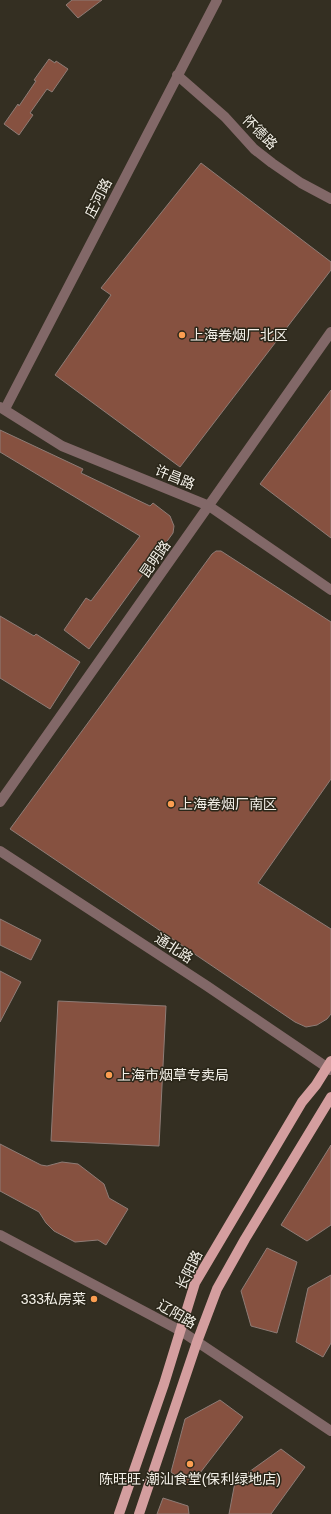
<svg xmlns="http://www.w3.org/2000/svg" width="331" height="1514" font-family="Helvetica,'Noto Sans SC',sans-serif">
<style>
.building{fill:#865140;stroke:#8e7c76}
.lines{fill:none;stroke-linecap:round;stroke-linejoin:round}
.minor{stroke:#826868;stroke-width:10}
.major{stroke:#d49e9f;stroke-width:10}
.poi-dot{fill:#fb9e51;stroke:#2a2619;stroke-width:1.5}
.labels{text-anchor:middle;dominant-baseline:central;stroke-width:3;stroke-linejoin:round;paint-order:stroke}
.street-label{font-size:14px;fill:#f3f0e8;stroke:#2a2619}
.poi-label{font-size:14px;fill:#f3f0e8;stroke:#2a2619;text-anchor:start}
</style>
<rect width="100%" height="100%" fill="#342f22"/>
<path class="building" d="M72 0H102L78 18 66 5Z
M49 59 55 63 56 61 68 69 52 92 47 89 30 113 33 115 19 135 4 124 18 104 19 106 36 81 34 80Z
M201 163 331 262V270L180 467 55 375 111 295 101 288Z
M331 390V538L260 484Z
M0 430 83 469 81 473 150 506 153 503 170 516 174 526 173 533 89 649 64 630 86 598 91 601 140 536 0 452Z
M216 551H221L331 622V779L258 883 331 929V1014L327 1019 317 1025 306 1027 295 1022 10 829 212 554Z
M0 616 34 636 36 634 80 662 50 709 0 678Z
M0 919 41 940 31 960 0 945Z
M0 971 21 982 0 1022Z
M58 1001 166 1006 159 1146 51 1141Z
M0 1144 41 1165 47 1166 62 1162 78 1164 104 1184 109 1198 128 1209 106 1245 98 1240 75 1242 54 1231 46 1223 39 1212 0 1191Z
M331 1145V1225L307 1241 281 1225Z
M267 1248 297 1262 277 1333 251 1326 241 1291Z
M331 1275V1343L323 1357 296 1342 308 1288Z
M220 1400 243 1417 190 1486 171 1472 185 1419Z
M281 1449 305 1467 271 1514H229L235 1482Z
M163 1498 188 1506 189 1514H157Z"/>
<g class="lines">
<path class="minor" d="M177 75 225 117 254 149 272 163 301 183 331 199
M0 407 62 446 209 506 331 590
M5 409 217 0
M0 802 331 332
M0 851 207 986 331 1070
M0 1235 181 1331 331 1431"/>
<path class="major" d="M119 1514 164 1384 195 1283 302 1102 316 1085 331 1061
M139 1514 197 1342 217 1289 245 1239 331 1097"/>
</g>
<g class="poi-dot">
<circle cx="182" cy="335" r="4"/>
<circle cx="171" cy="804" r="4"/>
<circle cx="109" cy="1075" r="4"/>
<circle cx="94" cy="1299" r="4"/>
<circle cx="190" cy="1464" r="4"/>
</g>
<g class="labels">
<g class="street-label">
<text transform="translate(260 132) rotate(45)">怀德路</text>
<text transform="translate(98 198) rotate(-63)">庄河路</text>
<text transform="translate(175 477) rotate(22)">许昌路</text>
<text transform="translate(155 559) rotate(-55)">昆明路</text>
<text transform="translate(174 948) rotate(33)">通北路</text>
<text transform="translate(189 1270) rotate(-64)">长阳路</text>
<text transform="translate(177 1314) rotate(30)">辽阳路</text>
</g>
<g class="poi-label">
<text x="190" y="335">上海卷烟厂北区</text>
<text x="179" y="804">上海卷烟厂南区</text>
<text x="117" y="1075">上海市烟草专卖局</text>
<text x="86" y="1299" text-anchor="end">333私房菜</text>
<text x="190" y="1479" text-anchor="middle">陈旺旺·潮汕食堂(保利绿地店)</text>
</g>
</g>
</svg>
